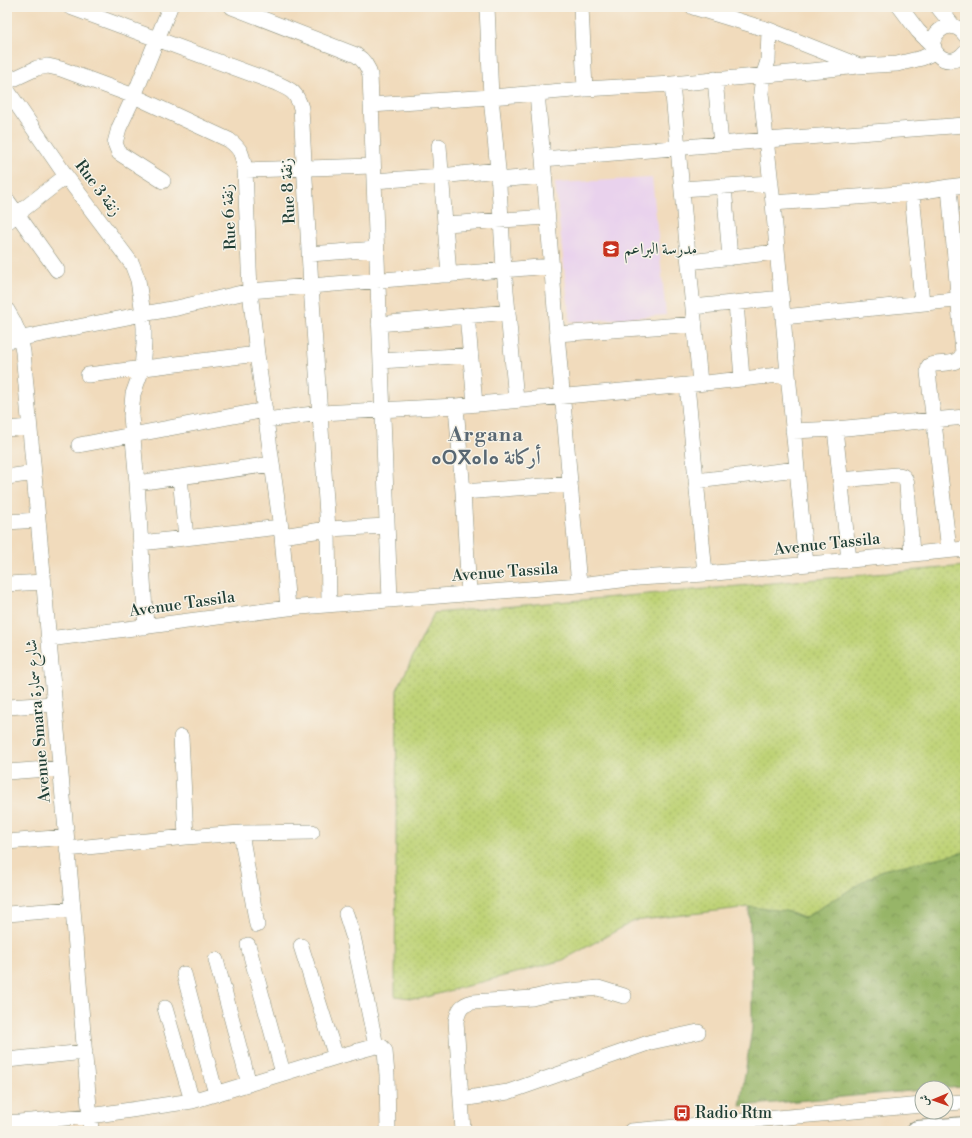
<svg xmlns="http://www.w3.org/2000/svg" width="972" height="1138" font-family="'Libre Bodoni',Amiri,'Noto Sans Tifinagh',serif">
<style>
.built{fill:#e9d2ed}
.grass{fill:url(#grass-dots);stroke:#6f8856}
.forest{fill:url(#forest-crowns);stroke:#5b794e}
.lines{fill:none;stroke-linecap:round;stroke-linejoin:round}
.minor-casing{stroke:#888c78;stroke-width:16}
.major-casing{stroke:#888c78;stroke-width:22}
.minor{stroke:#fff;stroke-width:15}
.major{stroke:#fff;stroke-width:20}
.labels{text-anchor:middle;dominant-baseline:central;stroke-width:3;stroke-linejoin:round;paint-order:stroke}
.street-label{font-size:16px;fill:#1f3d34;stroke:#f7f3e8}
.poi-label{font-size:16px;fill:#1f3d34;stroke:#f7f3e8;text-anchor:start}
.district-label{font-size:20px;font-weight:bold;letter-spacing:1px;fill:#596873;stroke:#f7f3e8}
</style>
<defs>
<pattern id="grass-dots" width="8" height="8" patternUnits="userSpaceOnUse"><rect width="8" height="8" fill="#bfd377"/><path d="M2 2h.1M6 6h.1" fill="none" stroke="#a4b668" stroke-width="1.8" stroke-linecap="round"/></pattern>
<pattern id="forest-crowns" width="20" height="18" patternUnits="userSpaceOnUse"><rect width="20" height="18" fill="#97b568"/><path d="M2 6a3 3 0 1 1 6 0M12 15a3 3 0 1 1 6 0" fill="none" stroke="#7b9456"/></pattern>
</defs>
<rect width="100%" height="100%" fill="#f7f3e8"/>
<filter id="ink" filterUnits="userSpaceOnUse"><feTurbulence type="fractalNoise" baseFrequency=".025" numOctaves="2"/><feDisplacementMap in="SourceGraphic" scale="8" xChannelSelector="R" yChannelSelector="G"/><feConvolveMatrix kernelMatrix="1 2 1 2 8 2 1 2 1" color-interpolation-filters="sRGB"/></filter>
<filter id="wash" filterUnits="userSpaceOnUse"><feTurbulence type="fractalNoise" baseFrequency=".012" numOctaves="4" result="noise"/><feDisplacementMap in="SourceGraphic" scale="16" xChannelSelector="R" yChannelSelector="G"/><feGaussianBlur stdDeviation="0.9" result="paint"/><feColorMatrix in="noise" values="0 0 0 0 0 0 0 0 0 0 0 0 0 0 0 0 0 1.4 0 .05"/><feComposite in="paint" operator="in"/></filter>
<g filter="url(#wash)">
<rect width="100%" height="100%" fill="#f1dbbc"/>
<path class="built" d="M652 178 666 315 570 322 555 183Z"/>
<path class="grass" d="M965 566V582L964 585H965V1056L749 907 634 921 563 960 419 999 395 996 397 690 434 613Z"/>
<path class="forest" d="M965 852V1087L946 1088H922V1090L740 1106 752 1029V980L749 907 786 911 804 918 882 870Z"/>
</g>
<g filter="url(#ink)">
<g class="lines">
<defs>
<path id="minor" d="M70 7 276 83C291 90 296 91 301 108L311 286 328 529 329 605
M232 7 356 55C364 60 368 66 370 75L390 600
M487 7 491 97 498 170 504 269 516 400
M581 7 585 89
M693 7 769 30 857 65
M900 7 918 31 934 47
M938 7 953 26
M769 30 768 61 763 76 761 93 773 203 788 374 806 564
M965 35C951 13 921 38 938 55 941 58 945 60 949 60 956 61 961 57 965 52
M715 79 721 144
M7 82 37 68 48 66 61 69 134 96 229 140C242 150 242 154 245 170L250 291 257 354 282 536 288 608
M672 84 700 383
M7 90 66 176 132 264 138 280 143 314 144 328V344L142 369 133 394 131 416 137 483 146 627
M537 93 543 159 557 334 579 585
M371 105 491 97 585 89 672 84 820 70 858 66 897 64 922 58 935 52
M439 146 449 275
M543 159 767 140 965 125
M245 170 373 166
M498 180 544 176
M163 181 119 153 115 143 119 128 134 96 170 7
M374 181 441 176 498 170
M724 186 730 258
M682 189 771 183
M912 193 922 303
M7 200 57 270
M773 203 912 193 949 187 965 185
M7 222 66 176
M446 224 547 217
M310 254 376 249
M689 262 777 252
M736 303 742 378
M693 307 781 298
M7 310C16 324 21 336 23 352L73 909 91 1131
M467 315 475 404
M783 317 965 299
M379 324 508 312
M557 334 695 324
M7 341 143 314 177 308 250 291 551 266
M381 361 471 355
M88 375 257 354
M687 385 705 574
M456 406 463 492 469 593
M266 420 321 413 456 406 687 385 788 374
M7 429 29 427
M835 429 849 560
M793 431 835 429 965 417
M79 445 265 410
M7 477 34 473
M180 477 186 538
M841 480 897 475C904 475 906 478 907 485L912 554
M696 481 797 469
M137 483 272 464
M463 492 570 484
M7 522 38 520
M282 536 328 529 387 526
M141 543 280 527
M949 550 928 372 929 366 931 365C942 362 959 366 963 353L949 187
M7 584 44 582
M49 639 288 608 579 585 638 578 705 574 965 549
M7 707 54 704
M181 737 186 837
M7 772 60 768
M241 833 257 925
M7 842 66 837
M67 849 186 837 241 833 312 832
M7 914 73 909
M346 914 353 936 376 1046
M248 945 283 1073
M301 946 336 1057
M216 960 249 1084
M184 974 216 1094
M165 1008 192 1101 336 1057 376 1046 382 1047 385 1051 387 1075 388 1131
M7 1060 85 1052
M461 1099 508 1092 651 1042 698 1032
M946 1103 965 1102
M7 1123 90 1116 192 1101
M463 1131 456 1021C459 1009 461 1005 473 1002L532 998 552 993 598 988 624 996
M631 1131 922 1105"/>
<path id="major" d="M917 1131 965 1127"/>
</defs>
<use href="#minor" class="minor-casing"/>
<use href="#major" class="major-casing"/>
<use href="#minor" class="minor"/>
<use href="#major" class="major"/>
</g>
</g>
<defs>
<symbol id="school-square" viewBox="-11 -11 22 22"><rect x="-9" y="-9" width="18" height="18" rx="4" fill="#c8321e" stroke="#f7f3e8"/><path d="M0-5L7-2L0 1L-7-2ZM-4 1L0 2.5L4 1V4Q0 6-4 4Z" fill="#fff"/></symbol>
<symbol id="bus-square" viewBox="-11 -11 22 22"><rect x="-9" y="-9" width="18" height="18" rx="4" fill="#c8321e" stroke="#f7f3e8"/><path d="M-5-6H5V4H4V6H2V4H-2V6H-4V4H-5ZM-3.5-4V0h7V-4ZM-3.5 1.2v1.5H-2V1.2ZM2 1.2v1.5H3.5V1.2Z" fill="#fff"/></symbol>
</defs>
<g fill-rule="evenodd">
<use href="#school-square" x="601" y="239" width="20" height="20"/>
<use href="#bus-square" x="672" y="1103" width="20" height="20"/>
</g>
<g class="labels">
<g class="street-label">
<text transform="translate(98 188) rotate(53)">Rue 3 زنقة</text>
<text transform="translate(288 191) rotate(-93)">Rue 8 زنقة</text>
<text transform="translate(229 217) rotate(-93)">Rue 6 زنقة</text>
<text transform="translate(827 544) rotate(-6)">Avenue Tassila</text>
<text transform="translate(505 572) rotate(-4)">Avenue Tassila</text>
<text transform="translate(182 604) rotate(-8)">Avenue Tassila</text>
<text transform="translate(38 721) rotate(-95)">Avenue Smara شارع سمارة</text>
</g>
<g class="poi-label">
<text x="624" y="249">مدرسة البراعم</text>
<text x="695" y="1113">Radio Rtm</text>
</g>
<g class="district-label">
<text x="486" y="435">Argana<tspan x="486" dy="23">ⴰⵔⴳⴰⵏⴰ أركانة</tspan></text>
</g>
</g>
<rect width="972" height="1138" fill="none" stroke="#f7f3e8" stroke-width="24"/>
<g transform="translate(934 1100) rotate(268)"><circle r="19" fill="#f7f3e8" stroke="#a1aaa0"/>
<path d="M0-3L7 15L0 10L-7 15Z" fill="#c8321e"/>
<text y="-6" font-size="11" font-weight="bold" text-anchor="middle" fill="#1f3d34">ش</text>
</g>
</svg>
